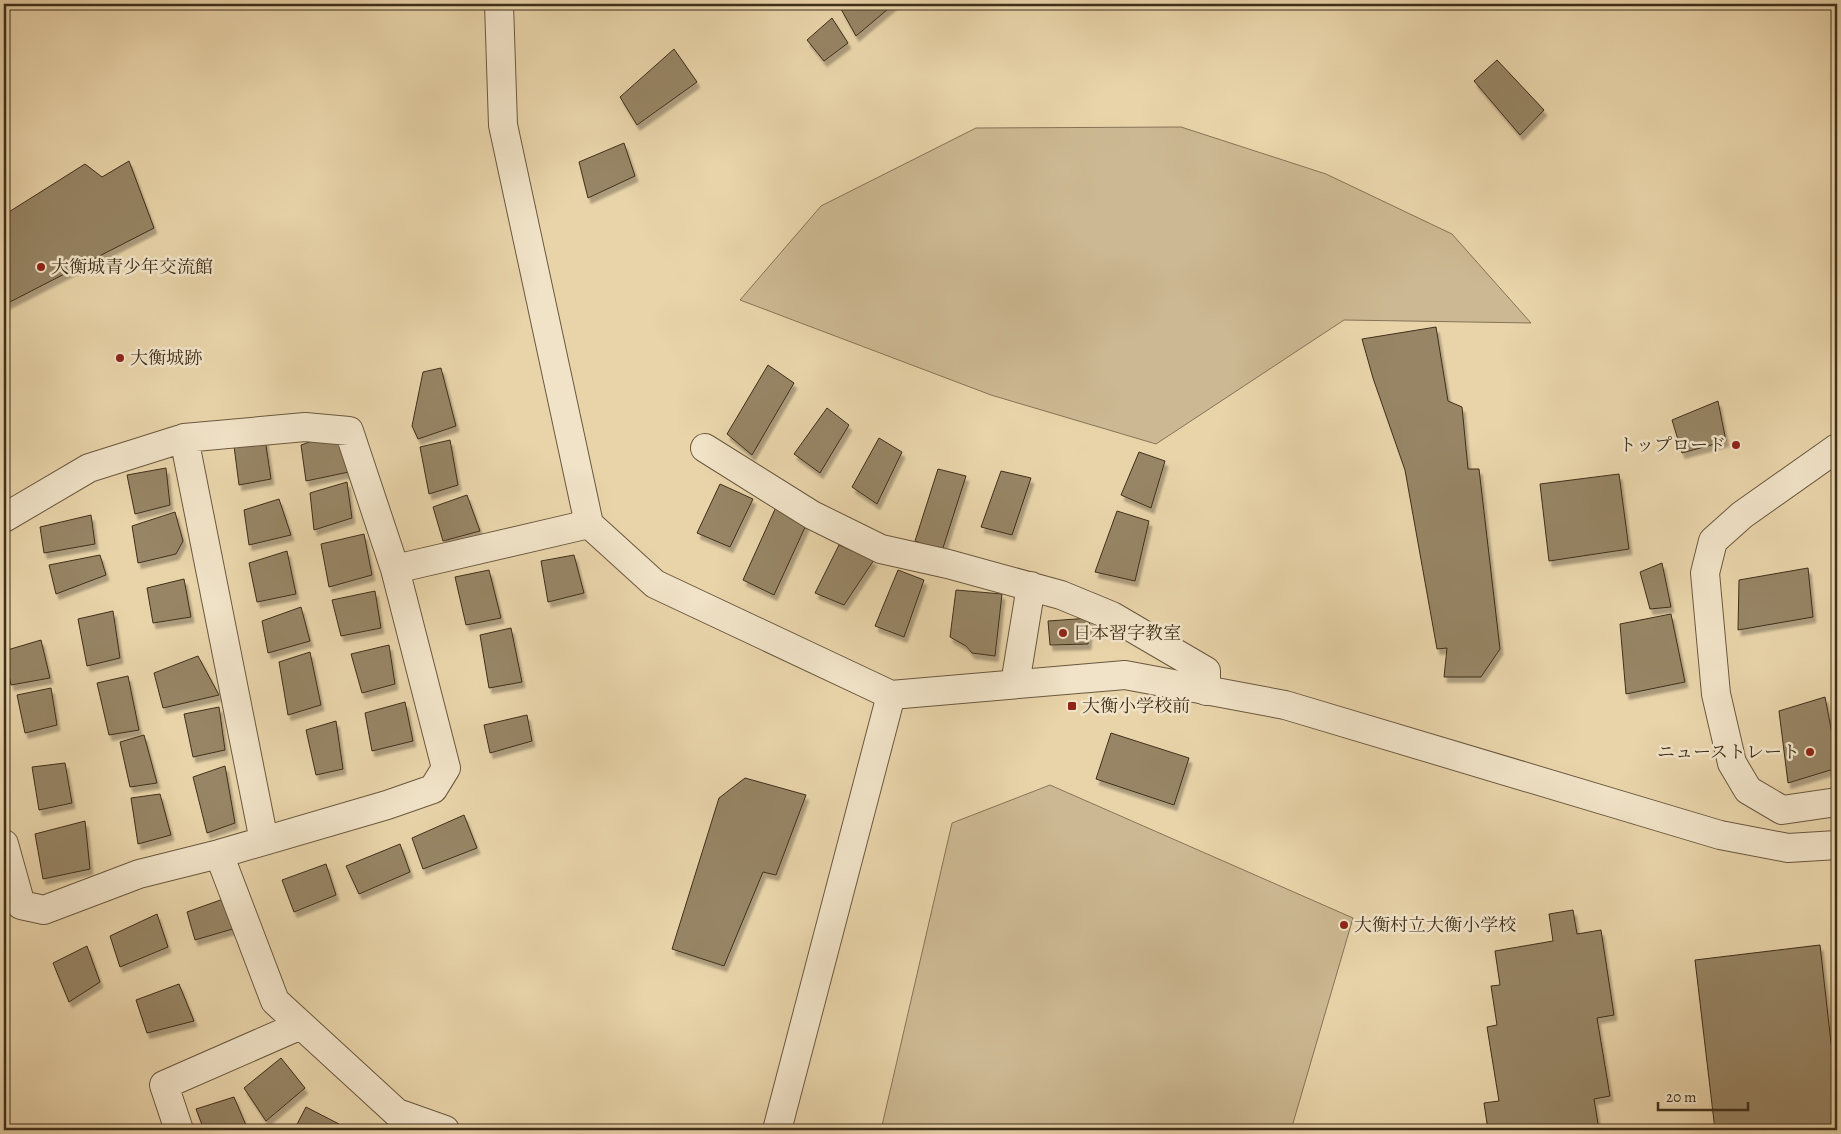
<svg xmlns="http://www.w3.org/2000/svg" width="1841" height="1134" font-family="Alegreya,'Noto Serif JP',serif">
<style>
.green{fill:#ccb892;stroke:#867456}
.building{fill:#978565;stroke:#3f2f1a;filter:url(#shadow)}
.lines{fill:none;stroke-linecap:round;stroke-linejoin:round}
.minor-casing{stroke:#6a583e;stroke-width:30}
.tertiary-casing{stroke:#6a583e;stroke-width:30}
.minor{stroke:#f1e3c8;stroke-width:28}
.tertiary{stroke:#f1e3c8;stroke-width:28}
.poi-dot{fill:#8f2418;stroke:#f1e3c8;stroke-width:2}
.labels{text-anchor:middle;dominant-baseline:central;stroke-width:5;stroke-linejoin:round;paint-order:stroke}
.poi-label{font-size:18px;fill:#3f2f1a;stroke:#f1e3c8;text-anchor:start}
</style>
<defs>
<filter id="shadow"><feDropShadow dx="3" dy="5.5" stdDeviation="1" flood-color="#0004"/></filter>
</defs>
<rect width="100%" height="100%" fill="#e9d4aa"/>
<filter id="stains"><feTurbulence type="fractalNoise" baseFrequency=".004" numOctaves="4"/><feColorMatrix values="0 0 0 0 .2 0 0 0 0 .09 0 0 0 0 .02 0 0 0 .5 -.17"/></filter>
<radialGradient id="worn" r=".72"><stop offset=".6" stop-color="#630" stop-opacity="0"/><stop offset="1" stop-color="#630" stop-opacity=".3"/></radialGradient>
<path class="green" d="M1181 127 1326 174 1452 234 1531 323 1344 320 1156 444 991 395 740 300 821 206 976 128Z
M1050 785 1353 918 1291 1130H881L952 823Z"/>
<path class="building" d="M845 4H894L856 36 841 9Z
M832 18 848 43 824 61 807 40Z
M674 49 697 82 637 125 620 97Z
M1497 60 1544 110 1520 135 1474 81Z
M624 143 635 176 588 198 579 162Z
M129 161 154 228 4 305V215L85 164 102 177Z
M1436 327 1448 401 1462 407 1468 469H1479L1500 649 1481 677H1444L1447 648 1437 649 1405 470 1373 378 1362 339Z
M768 365 794 383 752 455 727 434Z
M441 368 456 426 418 439 412 426 423 372Z
M1718 401 1726 441 1682 453 1672 420Z
M827 408 849 425 820 473 794 454Z
M321 438 342 440 349 472 306 481 301 445Z
M879 438 902 452 877 504 852 487Z
M265 439 271 479 239 485 234 446Z
M450 440 458 485 429 494 420 447Z
M1139 452 1165 461 1151 508 1121 495Z
M166 468 170 505 135 514 127 475Z
M938 469 966 476 942 551 915 541Z
M1001 471 1031 478 1012 535 981 527Z
M1619 474 1629 549 1549 561 1540 484Z
M347 482 352 518 314 530 310 493Z
M720 484 753 499 730 547 697 533Z
M467 495 480 531 443 541 433 507Z
M279 499 291 535 249 545 244 510Z
M776 507 807 523 774 595 743 580Z
M1117 511 1149 521 1135 581 1095 572Z
M175 512 183 541 176 554 138 563 132 526Z
M91 515 95 544 44 553 40 527Z
M364 534 372 575 329 587 321 544Z
M839 545 874 560 844 605 815 593Z
M287 551 296 594 257 602 249 563Z
M100 555 106 575 56 594 49 565Z
M574 555 584 593 548 602 541 561Z
M1662 563 1671 607 1650 609 1640 572Z
M1808 568 1813 617 1738 630 1739 580Z
M489 570 501 618 466 625 455 577Z
M898 570 924 580 904 637 875 626Z
M184 579 191 617 153 623 147 588Z
M956 590 1002 594 995 656 972 653 966 646 950 637Z
M375 591 381 628 341 636 332 600Z
M301 607 310 641 268 653 262 621Z
M113 611 120 658 87 666 78 619Z
M1671 614 1685 682 1626 694 1620 624Z
M1090 618 1088 644 1050 645 1048 621Z
M511 628 522 682 489 688 480 635Z
M41 640 50 678 11 685 4 651Z
M389 645 395 684 362 693 351 654Z
M310 652 321 705 288 715 279 662Z
M198 656 219 695 163 708 154 673Z
M128 676 139 730 109 735 97 683Z
M51 688 57 725 25 733 17 695Z
M1825 697 1837 760V768L1788 783 1779 711Z
M405 702 413 741 372 751 365 713Z
M219 707 225 750 193 757 184 714Z
M527 715 532 741 490 753 484 725Z
M336 721 343 769 316 775 306 730Z
M1111 733 1189 758 1174 805 1096 779Z
M144 735 157 783 130 787 120 742Z
M65 763 72 803 39 810 32 767Z
M225 766 235 823 207 833 193 777Z
M745 778 806 795 776 875 763 872 724 966 672 949 719 798Z
M160 794 171 835 138 844 131 798Z
M464 815 477 848 423 869 412 838Z
M85 821 90 869 43 879 35 834Z
M400 844 410 872 359 894 346 866Z
M326 864 336 895 294 912 282 880Z
M226 898 236 928 195 940 187 912Z
M1573 910 1577 934 1601 930 1614 1015 1597 1018 1610 1096 1594 1099 1599 1130H1488L1484 1103 1499 1101 1487 1027 1497 1025 1491 986 1500 985 1495 951 1553 941 1549 914Z
M157 914 168 947 120 967 110 936Z
M1820 945 1837 1096V1130H1715L1695 960Z
M87 946 100 982 69 1002 53 963Z
M179 984 194 1021 147 1033 136 1000Z
M281 1058 305 1088 266 1121 244 1088Z
M234 1097 248 1130H204L196 1109Z
M306 1107 339 1124 336 1130H294Z"/>
<g class="lines">
<defs>
<path id="minor" d="M184 438 264 841
M705 448 812 515 881 549 948 564 1061 595 1112 616 1206 671V691
M1837 448 1742 515 1713 541 1705 573 1716 694 1732 763 1748 790 1782 810 1837 802
M4 518 89 468 184 438 305 427 349 431 395 569 446 768 433 789 387 805 219 854 139 874 44 910 21 905 4 844
M395 569 589 524
M1015 684 1031 586
M219 854 275 1001 397 1113 445 1130
M179 1130 164 1085 301 1025
M777 1130 891 695"/>
<path id="tertiary" d="M499 4 503 125 589 524 655 584 891 695 1125 675 1285 705 1720 835 1788 848 1837 845"/>
</defs>
<use href="#minor" class="minor-casing"/>
<use href="#tertiary" class="tertiary-casing"/>
<use href="#minor" class="minor"/>
<use href="#tertiary" class="tertiary"/>
</g>
<g class="poi-dot">
<circle cx="41" cy="267" r="5"/>
<circle cx="120" cy="358" r="5"/>
<circle cx="1736" cy="445" r="5"/>
<circle cx="1063" cy="633" r="5"/>
<rect x="1067" y="701" width="10" height="10" rx="2.5"/>
<circle cx="1810" cy="752" r="5"/>
<circle cx="1344" cy="925" r="5"/>
</g>
<g class="labels">
<g class="poi-label">
<text x="51" y="267">大衡城青少年交流館</text>
<text x="130" y="358">大衡城跡</text>
<text x="1726" y="445" text-anchor="end">トップロード</text>
<text x="1073" y="633">日本習字教室</text>
<text x="1082" y="706">大衡小学校前</text>
<text x="1800" y="752" text-anchor="end">ニューストレート</text>
<text x="1354" y="925">大衡村立大衡小学校</text>
</g>
</g>
<rect width="1841" height="1134" fill="none" stroke="#e9d4aa" stroke-width="20"/>
<rect x="5" y="5" width="1831" height="1124" fill="none" stroke="#3f2f1a" stroke-width="2.5"/>
<rect x="10" y="10" width="1821" height="1114" fill="none" stroke="#3f2f1a"/>
<path d="M1658 1102v8h90v-8" fill="none" stroke="#3f2f1a" stroke-width="2.5"/>
<text x="1666" y="1102" font-size="15" fill="#3f2f1a" stroke="#f1e3c8" stroke-width="4" paint-order="stroke">20 m</text>
<rect width="100%" height="100%" filter="url(#stains)"/>
<rect width="100%" height="100%" fill="url(#worn)"/>
</svg>
